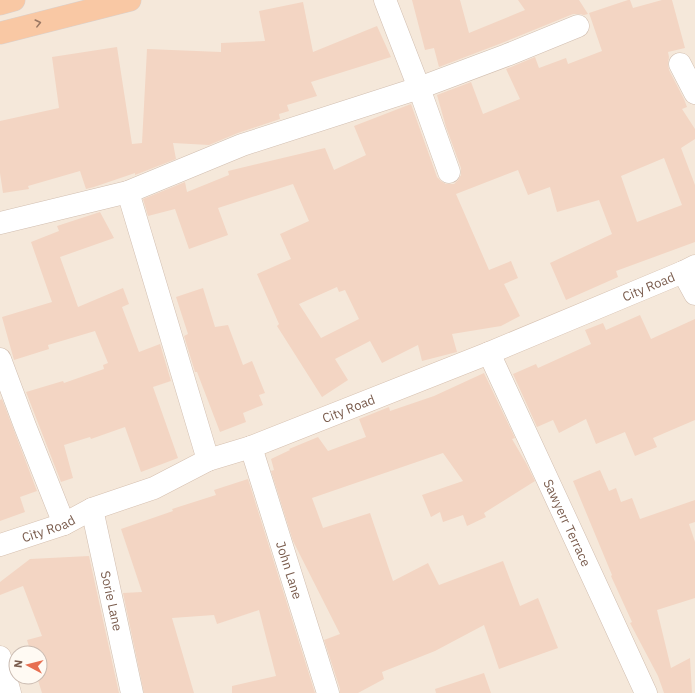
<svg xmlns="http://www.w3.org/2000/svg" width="695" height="693" font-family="'IBM Plex Sans',sans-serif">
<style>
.residential{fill:#f5e8da;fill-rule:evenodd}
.building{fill:#f3d5c3;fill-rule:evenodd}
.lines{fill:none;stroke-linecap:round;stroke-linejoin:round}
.minor-casing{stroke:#d1beb0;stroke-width:23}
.secondary-casing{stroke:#d6c0b0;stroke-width:23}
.trunk-casing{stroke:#dad1cd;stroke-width:23}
.minor{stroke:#fff;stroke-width:22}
.secondary{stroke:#fff;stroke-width:22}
.trunk{stroke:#f9c8a4;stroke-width:22}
.oneway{stroke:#9a7763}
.labels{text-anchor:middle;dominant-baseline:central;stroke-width:4;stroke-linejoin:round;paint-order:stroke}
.street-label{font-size:13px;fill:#7a5c4d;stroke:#fffaf3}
</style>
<rect width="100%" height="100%" fill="#fdf6ec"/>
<path class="residential" d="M0 0H695V693H0ZM16 653H40V677H16Z"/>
<path class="building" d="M412 0H460L469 33 525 10 518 0H579L588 14 584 15 579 14H573L502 43 439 67 434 48 425 50Z
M628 0H630L633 8 662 0H672L685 48 668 52 669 57 668 64 669 70 684 99 687 107 682 109 695 129V139L681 148 695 185V242L616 271 618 277 566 300 550 263 612 234 599 200 557 212 550 187 528 195 518 170 456 194 489 270 511 261 518 278 504 284 520 316 501 326 452 334 457 352 422 361 418 345 382 363 370 341 335 359 348 380 322 397 277 326 279 324 257 274 291 259 280 234 309 221 293 184 218 208 228 235 189 249 175 209 148 216 143 199 185 182 187 192 229 175 228 171 325 148 334 170 366 155 354 126 411 104 437 177 441 181 446 184H454L458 180 461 175V168L446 127 437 95 471 82 483 114 520 99 506 69 535 57 539 68 566 58 568 64 602 51 589 13ZM664 158 682 205 637 222 621 176ZM337 287 339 292 345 290 359 319 321 338 299 304Z
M303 2 313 52 377 26 391 57 311 82 317 96 287 105 289 111 279 114 280 119 238 133 209 145 173 143 176 159 135 175V173L94 187 86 189 80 171 28 186 29 189 3 193 0 173V121L59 108 52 57 117 47 132 144 142 143 147 49 221 52V43L265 41 259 11Z
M100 212 114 238 60 257 78 307 123 288 129 304 122 307 139 352 160 344 171 381 153 387 178 458 141 472 125 427 91 439 90 437 64 445 73 478 61 482 26 392 63 381 64 383 104 369 103 365 108 363 95 331 48 345 49 349 14 360 2 317 52 302 31 242 59 231 57 226Z
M203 288 215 327 228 325 243 365 252 361 265 393 259 395 263 405 243 413 246 422 220 432 197 372H195L184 336 188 334 176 297Z
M640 315 651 339 695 319V420L653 438 657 447 635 456 625 432 596 444 586 419 559 433 553 420 537 427 513 374 536 364 538 368 591 344 585 330 603 323 606 330Z
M484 373 515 438 512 439 526 463 535 481 484 513 486 517 467 526 463 515 443 522 440 512 431 517 422 495 463 481 443 453 312 498 323 528 370 513 393 581 428 563 439 585 503 561 520 606 538 598 558 648 499 669 484 625 435 651 382 672 384 679 358 693H340V689L324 640 340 634 293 541 271 471 274 470 271 459 290 450 289 449 318 437 328 451 366 437 359 419 389 407 390 411 434 396Z
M2 399 37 491 20 497 25 512 0 521V400Z
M600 470 609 491 616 488 621 502 632 498 640 519 695 500V522L689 524 695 542V598L657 610 671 668 690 658 692 693H664L658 676 630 623 632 622 611 576 612 575 573 481Z
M248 479 315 693H232V686L276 676 259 610 217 624 214 615 172 618 194 693H144L123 593 142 592 121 529 173 511 172 509 216 495 214 490Z
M89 556 119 693H42L37 677H40V653H31L27 640 42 636 23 586 0 595V582L30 559Z
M484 673 491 693H436L435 689Z"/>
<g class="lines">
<defs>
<g id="minor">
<path d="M385 0 419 88 449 172"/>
<path d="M680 64 695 93"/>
<path d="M128 192 208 460"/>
<path d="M0 223 128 192 242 145 419 88 507 55 578 26"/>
<path d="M683 272 695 294"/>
<path id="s1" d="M489 353 606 606 646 693"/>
<path d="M0 359 25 426 64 524"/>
<path id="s2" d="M251 447 328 693"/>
<path id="s3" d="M92 509 132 693"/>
<path d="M0 657 10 693"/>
</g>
<g id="secondary">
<path id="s4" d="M0 545 64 524 92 509 154 488 208 460 251 447 489 353 683 272 695 266"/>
</g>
<path id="trunk" d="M0 4 14 0
M0 33 130 0"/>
</defs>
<use href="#minor" class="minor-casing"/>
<use href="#secondary" class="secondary-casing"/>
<use href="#trunk" class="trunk-casing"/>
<use href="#minor" class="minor"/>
<use href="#secondary" class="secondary"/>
<use href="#trunk" class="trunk"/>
</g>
<defs><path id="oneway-chevron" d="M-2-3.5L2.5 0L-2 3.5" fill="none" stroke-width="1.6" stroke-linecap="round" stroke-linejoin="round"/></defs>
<use class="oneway" href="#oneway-chevron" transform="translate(38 23) rotate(-14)"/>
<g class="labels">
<g class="street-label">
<text stroke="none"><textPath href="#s4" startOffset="699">City Road</textPath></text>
<text stroke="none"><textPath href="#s4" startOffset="375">City Road</textPath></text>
<text stroke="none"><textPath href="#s1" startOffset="187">Sawyerr Terrace</textPath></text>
<text stroke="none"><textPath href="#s4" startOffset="51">City Road</textPath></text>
<text stroke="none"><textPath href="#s2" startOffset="129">John Lane</textPath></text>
<text stroke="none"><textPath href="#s3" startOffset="94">Sorie Lane</textPath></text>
</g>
</g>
<g transform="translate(28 665) rotate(277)"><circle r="19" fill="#fffaf3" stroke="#cabbb1"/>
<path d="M0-3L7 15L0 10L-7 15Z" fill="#e76f51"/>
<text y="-6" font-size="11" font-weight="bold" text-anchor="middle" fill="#7a5c4d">N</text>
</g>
</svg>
